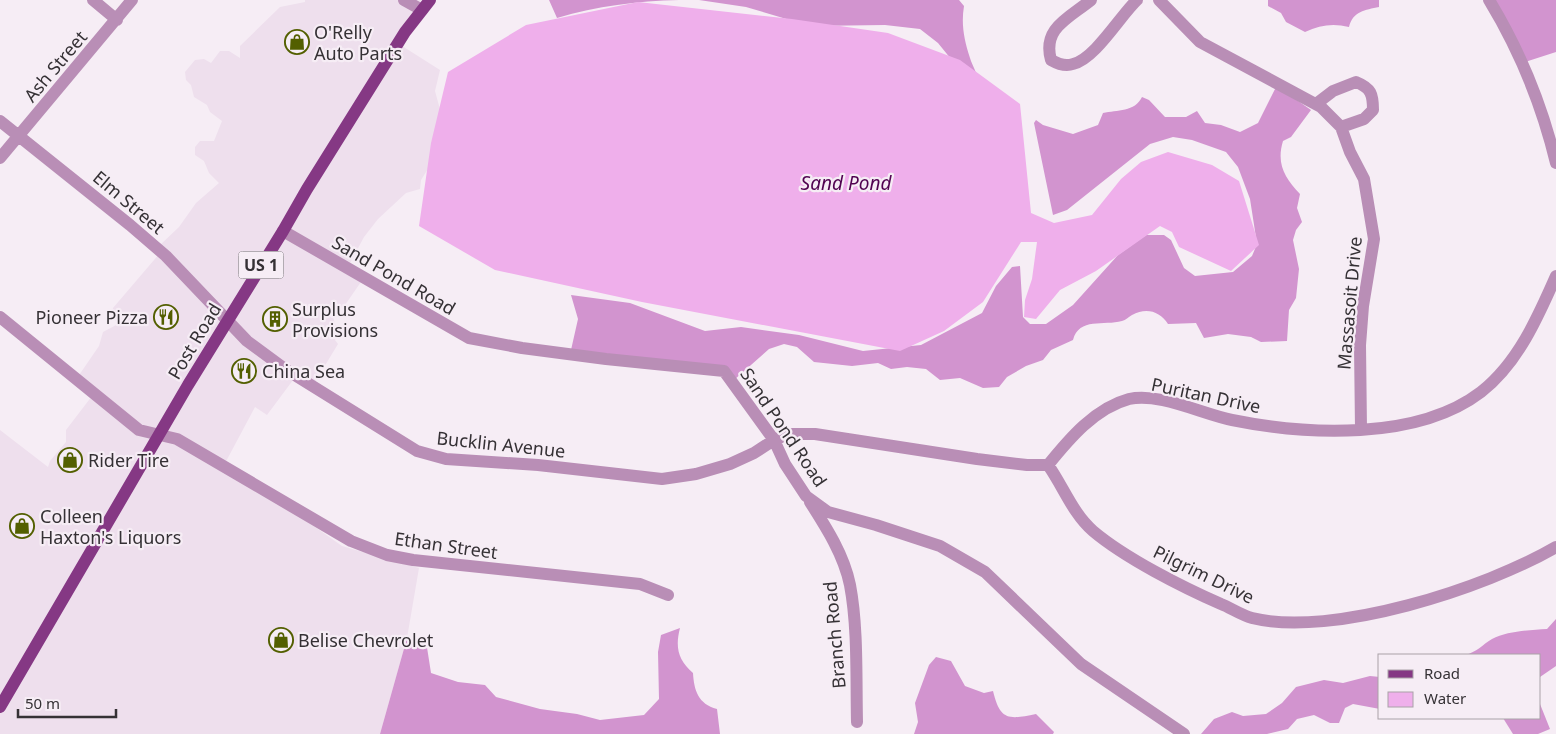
<svg xmlns="http://www.w3.org/2000/svg" width="1556" height="734" font-family="'Noto Sans',sans-serif">
<style>
.built{fill:#eedfed}
.forest{fill:#d294cf}
.water{fill:#efafeb}
.lines{fill:none;stroke-linecap:round;stroke-linejoin:round}
.minor{stroke:#b98eb6;stroke-width:12}
.primary{stroke:#853884;stroke-width:12}
.labels{text-anchor:middle;dominant-baseline:central;stroke-width:4.5;stroke-linejoin:round;paint-order:stroke}
.shield{fill:#f6edf5;stroke:#6f696f;stroke-width:1}
.shield-label{font-size:16px;font-weight:bold;fill:#353135}
.poi-label{font-size:18px;fill:#353135;stroke:#f6edf5;text-anchor:start}
.street-label{font-size:18px;fill:#353135;stroke:#f6edf5}
.water-label{font-size:19px;font-style:italic;fill:#510351;stroke:#f6edf5}
</style>
<rect width="100%" height="100%" fill="#f6edf5"/>
<path class="built" d="M305 0H431L399 44 440 70 435 91 441 113 431 164 421 180 420 189 406 193 378 219 364 237 350 263 363 279 345 305 332 314 338 333 335 340 338 344 315 382 296 376 267 415 255 407 223 467 287 507 342 546 419 568 407 638 380 734H0V430L48 467 50 461 66 442V430L92 396 75 381 99 346 103 332 118 324 112 316 113 308 160 253 159 246 179 227 196 203 219 183 209 173 204 161 195 155V147L200 141H214L222 121 210 112 207 105 194 97 191 85 186 80 185 72 195 60 204 59 211 63 220 51H229L240 58V46L280 7 305 2Z"/>
<path class="forest" d="M549 0H679C637 1 597 6 557 18Z
M699 0H959L964 6C961 24 964 40 970 58 973 68 978 72 977 84L968 80 938 43 920 29 885 25 810 26 746 7Z
M1268 0H1379V7C1365 10 1353 11 1349 27 1333 23 1320 25 1305 32L1286 22 1281 13 1268 6Z
M1489 0H1556V52L1525 62Z
M1276 87 1281 89 1311 110 1291 137 1283 141C1276 164 1285 178 1300 194L1297 208 1302 222 1296 230 1293 240 1299 269 1296 298 1289 310 1287 341 1261 342 1251 337 1228 334 1204 338 1196 323 1168 324C1160 311 1146 307 1132 315 1128 317 1126 320 1122 321 1104 326 1079 317 1073 340L1051 350 1043 360 1026 366 1007 377 999 387 983 388 960 378 940 380 926 369 907 367 891 369 878 363 852 366 814 362 797 347 784 344 769 349 734 380 724 371 571 350 578 319 571 295 630 303 705 331 741 327 799 335 863 351 921 345 982 313 996 286 1012 267 1020 266 1023 317 1030 324H1046L1073 305 1118 255 1146 235H1164L1171 240 1184 268 1195 276 1233 272 1252 256 1257 244 1250 199 1238 167 1226 152 1192 140 1173 137 1150 144 1067 210 1053 215 1034 123 1036 120 1043 125 1073 134 1098 125 1103 113C1117 110 1135 112 1142 97L1149 100 1165 117H1186L1197 111 1205 123 1221 125 1240 132 1258 123Z
M1556 619V666L1540 677V681V655H1465C1477 652 1482 645 1492 639 1507 631 1530 630 1547 629Z
M680 628C675 647 678 660 693 673 694 690 698 704 717 709L720 734H380L407 638 426 641 431 673 458 682 485 685 496 697 540 709 577 714 600 720 644 715 659 699 658 652 661 635Z
M936 657 951 661 965 686 984 693 993 691C1000 720 1008 720 1036 714L1054 732 1053 734H914L918 722 915 703 929 665Z
M1370 676 1380 677V709L1353 704 1345 708 1339 723H1330L1314 715 1297 719 1288 729 1267 734H1201L1214 719 1232 712 1243 716 1266 714 1282 703 1296 687 1324 680 1343 683Z
M1540 704 1550 729 1538 734H1513L1503 718H1540Z"/>
<path class="water" d="M638 2 792 19 888 33 960 60 1020 104 1031 213 1054 223 1092 215 1121 179 1141 162 1168 152 1212 165 1239 181 1259 245 1231 271 1179 247 1172 232 1160 226 1096 271 1060 290 1036 319 1024 317 1025 300 1032 279 1037 242H1021L983 302 944 331 900 351 642 302 495 270 419 226 431 143 448 72 526 25Z"/>
<g class="lines">
<path class="minor" d="M93 0 117 20
M404 0 422 10
M1091 0C1069 18 1042 28 1051 60 1058 64 1065 67 1073 64 1095 59 1120 16 1137 0
M1159 0 1200 42 1321 107 1341 127 1350 152 1364 179 1374 239 1363 306 1360 345 1361 429
M1489 0C1520 51 1542 105 1556 163
M1316 104 1333 91 1356 82C1371 88 1373 94 1373 110L1364 119 1341 127
M0 121 130 225 166 256 247 341 285 369 417 451 446 459 538 465 662 479 696 474 730 464 754 453 774 440 789 434H815L977 459 1027 465H1048C1069 439 1095 408 1129 399 1159 392 1202 414 1232 420 1306 435 1417 441 1481 392 1518 363 1538 317 1556 276
M0 158 132 0
M283 231 469 338 522 348 606 359 724 371 774 440 785 464 806 496 828 512 876 525 940 546 985 572 1081 664 1184 734
M0 317 139 430 177 439 351 541 387 555 413 560 640 584 668 595
M1048 465C1063 486 1073 514 1093 531 1125 558 1182 587 1221 604 1231 608 1241 615 1252 618 1332 638 1486 588 1556 547
M810 502C826 527 844 555 850 585 858 627 856 678 857 722"/>
<path class="primary" d="M0 707 188 385 283 231 307 189 405 32 430 0"/>
</g>
<defs>
<symbol id="shop-ring" viewBox="-11 -11 22 22"><circle r="9.5" fill="#f6edf5" stroke="#535f00" stroke-width="1.5"/><path d="M-5-2.5h2.3a2.7 3.5 0 0 1 5.4 0H5L5.5 6h-11ZM-1.5-2.5h3a1.5 2.3 0 0 0-3 0Z" fill="#535f00"/></symbol>
<symbol id="restaurant-ring" viewBox="-11 -11 22 22"><circle r="9.5" fill="#f6edf5" stroke="#535f00" stroke-width="1.5"/><path d="M-5-6h1v4h1v-4h1v4h1v-4h1v5L-1.5 .5V6h-2V.5L-5-1ZM5-6V6H3V1.5H1.5Q1.5-4 5-6Z" fill="#535f00"/></symbol>
<symbol id="building-ring" viewBox="-11 -11 22 22"><circle r="9.5" fill="#f6edf5" stroke="#535f00" stroke-width="1.5"/><path d="M-4-6H4V6H1V3H-1V6H-4ZM-2.5-4.3h1.7v1.8h-1.7ZM.8-4.3h1.7v1.8H.8ZM-2.5-1h1.7V.8h-1.7ZM.8-1h1.7V.8H.8Z" fill="#535f00"/></symbol>
</defs>
<g fill-rule="evenodd">
<use href="#shop-ring" x="283" y="28" width="28" height="28"/>
<use href="#restaurant-ring" x="152" y="303" width="28" height="28"/>
<use href="#building-ring" x="261" y="305" width="28" height="28"/>
<use href="#restaurant-ring" x="230" y="357" width="28" height="28"/>
<use href="#shop-ring" x="56" y="446" width="28" height="28"/>
<use href="#shop-ring" x="8" y="512" width="28" height="28"/>
<use href="#shop-ring" x="267" y="626" width="28" height="28"/>
</g>
<g class="labels">
<rect class="shield" x="238.5" y="251.5" width="45" height="27" rx="4"/>
<g class="shield-label">
<text x="261" y="265">US 1</text>
</g>
<g class="poi-label">
<text x="314" y="32">O'Relly<tspan x="314" dy="21">Auto Parts</tspan></text>
<text x="292" y="309">Surplus<tspan x="292" dy="21">Provisions</tspan></text>
<text x="148" y="317" text-anchor="end">Pioneer Pizza</text>
<text x="262" y="371">China Sea</text>
<text x="88" y="460">Rider Tire</text>
<text x="40" y="516">Colleen<tspan x="40" dy="21">Haxton's Liquors</tspan></text>
<text x="298" y="640">Belise Chevrolet</text>
</g>
<g class="street-label">
<text transform="translate(55 66) rotate(-50)">Ash Street</text>
<text transform="translate(129 202) rotate(40)">Elm Street</text>
<text transform="translate(394 275) rotate(30)">Sand Pond Road</text>
<text transform="translate(1349 303) rotate(-85)">Massasoit Drive</text>
<text transform="translate(194 341) rotate(-59)">Post Road</text>
<text transform="translate(1206 395) rotate(12)">Puritan Drive</text>
<text transform="translate(784 427) rotate(56)">Sand Pond Road</text>
<text transform="translate(501 444) rotate(6)">Bucklin Avenue</text>
<text transform="translate(446 545) rotate(8)">Ethan Street</text>
<text transform="translate(1204 574) rotate(26)">Pilgrim Drive</text>
<text transform="translate(834 635) rotate(-95)">Branch Road</text>
</g>
<g class="water-label">
<text x="846" y="183">Sand Pond</text>
</g>
</g>
<rect x="1378" y="654" width="162" height="65" fill="#f6edf5" stroke="#a9a2a8"/>
<rect x="1388" y="670" width="25" height="8" fill="#853884" stroke="#a9a2a8"/>
<text x="1424" y="679" font-size="15" fill="#353135">Road</text>
<rect x="1388" y="692" width="25" height="15" fill="#efafeb" stroke="#a9a2a8"/>
<text x="1424" y="704" font-size="15" fill="#353135">Water</text>
<path d="M18 709v8h98v-8" fill="none" stroke="#353135" stroke-width="2.5"/>
<text x="25" y="709" font-size="15" fill="#353135" stroke="#f6edf5" stroke-width="4" paint-order="stroke">50 m</text>
</svg>
